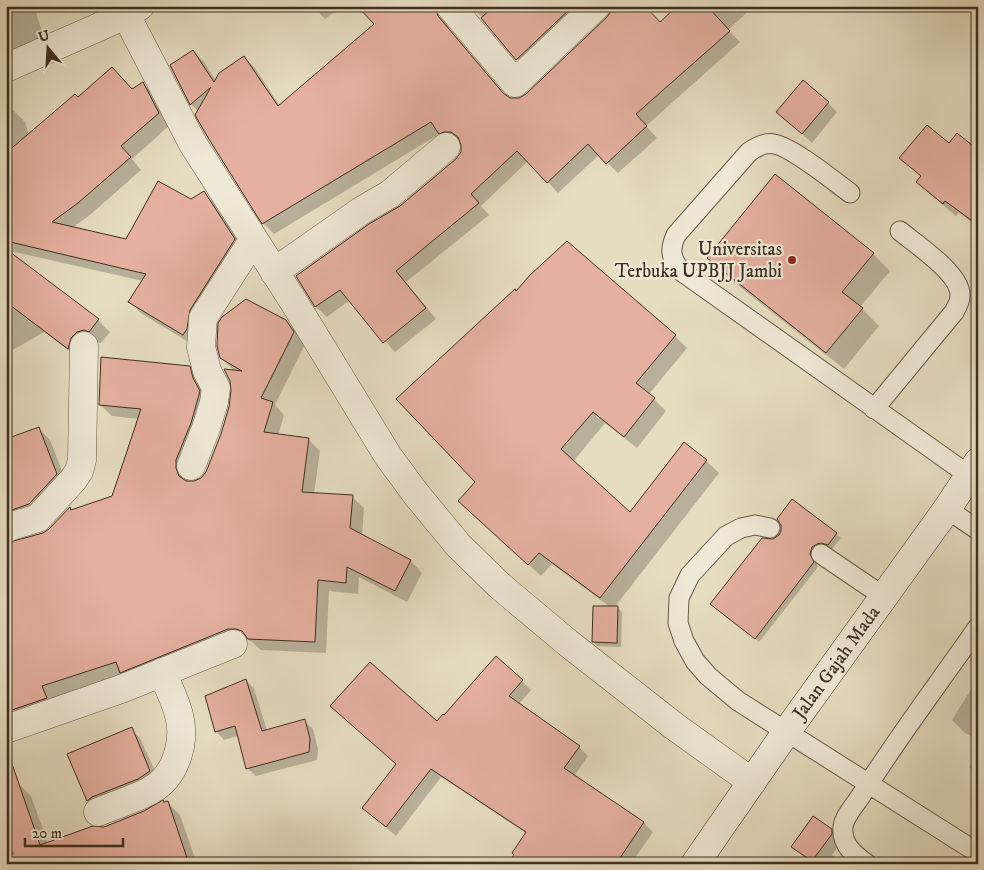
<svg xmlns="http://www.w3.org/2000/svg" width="984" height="870" font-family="'IM FELL DW Pica',serif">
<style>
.shadow{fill:#0003}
.building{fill:#e5b0a0;stroke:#3d2f20}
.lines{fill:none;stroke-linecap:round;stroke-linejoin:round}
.service-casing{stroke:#675a48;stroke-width:21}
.minor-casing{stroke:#675a48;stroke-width:29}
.secondary-casing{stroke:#3d2f20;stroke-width:29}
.service{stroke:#efe9d7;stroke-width:19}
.minor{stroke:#efe9d7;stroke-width:28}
.secondary{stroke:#efe9d7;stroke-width:28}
.poi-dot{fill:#8f2418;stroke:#efe9d7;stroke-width:2}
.labels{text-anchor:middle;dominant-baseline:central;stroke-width:4.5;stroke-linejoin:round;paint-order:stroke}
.poi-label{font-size:19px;fill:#3d2f20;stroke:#efe9d7;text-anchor:end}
.street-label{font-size:19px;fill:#3d2f20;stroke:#efe9d7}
</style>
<rect width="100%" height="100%" fill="#e6ddc1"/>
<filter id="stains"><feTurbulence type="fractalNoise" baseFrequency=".004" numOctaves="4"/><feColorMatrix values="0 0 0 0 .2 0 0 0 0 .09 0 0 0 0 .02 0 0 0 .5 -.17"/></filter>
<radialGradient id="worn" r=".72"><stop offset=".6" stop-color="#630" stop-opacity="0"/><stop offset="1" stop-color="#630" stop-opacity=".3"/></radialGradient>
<path class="shadow" d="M6 6H55L36 13 46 43 6 57Z
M313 6H343L325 19Z
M359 6H450L445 20 449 28 507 97 518 100 660 23 678 6H754L728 30 740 42 646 126 657 138 618 173 599 155 558 193 528 161 481 206 489 215 406 282 436 319 395 352 350 300 327 317 316 307 297 276 401 207 457 159 462 153V142H455L451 144 441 133 274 234 263 223 199 112 191 104 171 65 193 51 204 62 216 81 244 57 255 68 280 106 376 24Z
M472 6H595L528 70Z
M143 84 155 95 170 125 132 159 141 170 90 215 72 228 126 240 204 193 216 204 246 251 195 346 142 314 130 302 143 281 6 250V115L13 110 25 122 29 135 78 99 133 91Z
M828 103 837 112 812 143 777 112Z
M949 145 978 151V227L959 213 956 216 931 195 918 182 922 177 901 158Z
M6 251 98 320 110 332 101 343 96 342 80 359 44 332 6 354Z
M873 254 890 271 860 307 879 326 844 369 725 275 708 258Z
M286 321 298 333 305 344 275 405 284 415 278 436 309 440 320 451 314 494 352 497 364 508 362 536 411 561 422 573 407 602 359 577 358 594 329 591 326 653 261 650 252 642 248 640 240 641 123 675 53 698 58 710 6 730V544L44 534 50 530 70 508 72 511 113 497 139 419 112 416 100 405 189 367 201 379 204 391 187 480 193 483 201 480 207 472 222 434 231 405 235 372 221 357Z
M675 336 687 348 649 394 666 411 637 448 605 423 573 462 630 514 706 461 719 473 614 608H618L622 612 621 647 597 646 593 641 610 607 552 564 541 576 472 513Z
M38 428 50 440 68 486 6 529V440Z
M792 500 841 538 832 549 827 547 814 559 818 567 759 642 716 608 773 540 780 536Z
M246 680 254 689 267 730 304 721 313 729 318 749 317 760 256 776 247 768 238 736 224 740 216 731Z
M977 680 978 681V741L965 733 952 720Z
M522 681 531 690 519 704 579 747 588 756 574 776 644 823 653 832 631 864H509L527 834 441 777 396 836 363 808 437 723Z
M131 729 140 738 159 780 97 809 88 800 69 755Z
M978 754V775L969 767Z
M18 783 31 796 48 843 104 828 167 802 180 815 197 864H18Z
M831 830 840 839V843L832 855 845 864H802L805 858 793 847Z"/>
<path class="building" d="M357 6H435L438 16 503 93 510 98H519L526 94 607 17 611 11V6H645L660 22 677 6H707L730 31 636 114 647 126 606 164 588 144 547 183 517 151 471 194 479 203 396 271 426 308 383 343 340 290 315 307 296 276 369 224 400 206 456 159 461 152V145L458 137 451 132H444L439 134 431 122 262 224 207 136 195 115 211 87 190 105 170 65 193 50 214 82 219 73 244 56 278 106 374 24Z
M494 6H573L516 60 481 18Z
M112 67 132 89 143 82 159 113 121 146 131 157 78 203 52 222 126 239 158 181 191 199 204 191 235 239 190 310 187 329 183 335 128 302 146 274 6 241V153L75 94 78 97Z
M803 80 829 102 802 134 776 112Z
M927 125 949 143 957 133 978 150V225L945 201 943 204 916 182 921 176 899 158Z
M775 174 874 253 842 292 863 308 826 353 707 258Z
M567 241 676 335 636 383 655 398 624 437 593 412 561 449 630 512 684 442 707 460 600 598 539 553 528 565 458 501 475 482 396 399 515 289 516 291 530 275Z
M6 249 99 319 89 332 84 330 77 332 71 338 68 349 6 302Z
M246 299 286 320 294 332 261 398 273 402 264 432 309 438 302 492 353 495 350 528 411 560 395 591 347 567 346 583 318 580 315 642 248 639 242 631 236 629H228L120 673 116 662 42 686 47 698 6 712V543L43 533 49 529 70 507 71 510 112 496 141 409 99 405 101 357 190 366 193 378 200 391 191 423 176 460V468L179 476 186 481H194L201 478 206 472 221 434 229 407 231 390 230 381 224 369 242 371 220 358 217 346 218 323 222 317Z
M39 427 57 474 29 504 6 512V439Z
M792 499 837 533 828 545 821 543 817 544 812 547 810 554 814 562 755 639 710 604 762 538 773 539 779 535 781 531V525L777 519Z
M593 606H618L617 643 592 642Z
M496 656 523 680 509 696 580 746 564 768 644 822 616 864H508L514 855 512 853 526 832 431 769 386 827 362 808 396 764 330 706 370 662 437 721 443 714 444 715Z
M246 679 262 731 305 719 310 739 309 752 246 769 235 726 215 732 205 696Z
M132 727 150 771 138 779 92 797 87 801 67 754Z
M10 758 40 845 93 826 104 827 144 811 163 800 164 802 168 801 189 864H6V856L13 854 6 834V759Z
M813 816 832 829V834L812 861 791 847Z"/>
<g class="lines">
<defs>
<path id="service" d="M850 193C834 181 792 147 774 144 765 142 756 147 749 152L676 235C669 250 671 259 681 271L970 476
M874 409 954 312C958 305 962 298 959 289 954 270 916 244 900 231
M947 509 978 530
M770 528 755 525 741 528 726 536 690 575 679 598 678 623 684 641 695 661 708 676 738 701 978 853
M821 554 883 596
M867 864C854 855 841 844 843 827 844 816 856 804 862 794 898 737 939 683 978 627"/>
<path id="minor" d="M450 6 515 83 596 6
M126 15 193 144 292 299 388 456 416 494 458 545 500 586 568 643 674 726 752 782
M6 68 126 15 140 6
M274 272 361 211 390 194 446 147
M191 466 206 428 214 402 216 388 207 371 201 347 203 318 253 240
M6 528 38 518 73 480 79 471 82 460 84 346
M6 729 121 689 233 644
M98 812C115 805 135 799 151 790 176 776 186 742 179 715 175 700 168 686 162 672"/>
<g id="secondary">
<path id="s1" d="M695 864 787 731 947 509 978 462"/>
</g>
</defs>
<use href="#service" class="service-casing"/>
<use href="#minor" class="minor-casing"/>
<use href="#secondary" class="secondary-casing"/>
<use href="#service" class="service"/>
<use href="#minor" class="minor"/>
<use href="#secondary" class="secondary"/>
</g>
<circle class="poi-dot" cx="792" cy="260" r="5"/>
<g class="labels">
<g class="poi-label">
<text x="782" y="249">Universitas<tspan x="782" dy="22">Terbuka UPBJJ Jambi</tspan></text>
</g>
<g class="street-label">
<text stroke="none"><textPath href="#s1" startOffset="246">Jalan Gajah Mada</textPath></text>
</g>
</g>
<rect width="984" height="870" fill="none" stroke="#e6ddc1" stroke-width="25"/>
<rect x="8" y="8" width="969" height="855" fill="none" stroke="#3d2f20" stroke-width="2.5"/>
<rect x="12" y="12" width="959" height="845" fill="none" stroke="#3d2f20"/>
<g transform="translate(48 48) rotate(342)" stroke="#efe9d7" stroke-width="4" paint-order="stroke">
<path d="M0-4L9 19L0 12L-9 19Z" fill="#3d2f20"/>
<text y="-8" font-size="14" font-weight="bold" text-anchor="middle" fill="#3d2f20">U</text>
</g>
<path d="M25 838v8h98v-8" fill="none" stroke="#3d2f20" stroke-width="2.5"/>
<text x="32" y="838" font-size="15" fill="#3d2f20" stroke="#efe9d7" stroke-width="4" paint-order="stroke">20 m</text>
<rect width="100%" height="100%" filter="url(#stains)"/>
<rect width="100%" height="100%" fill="url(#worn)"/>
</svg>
